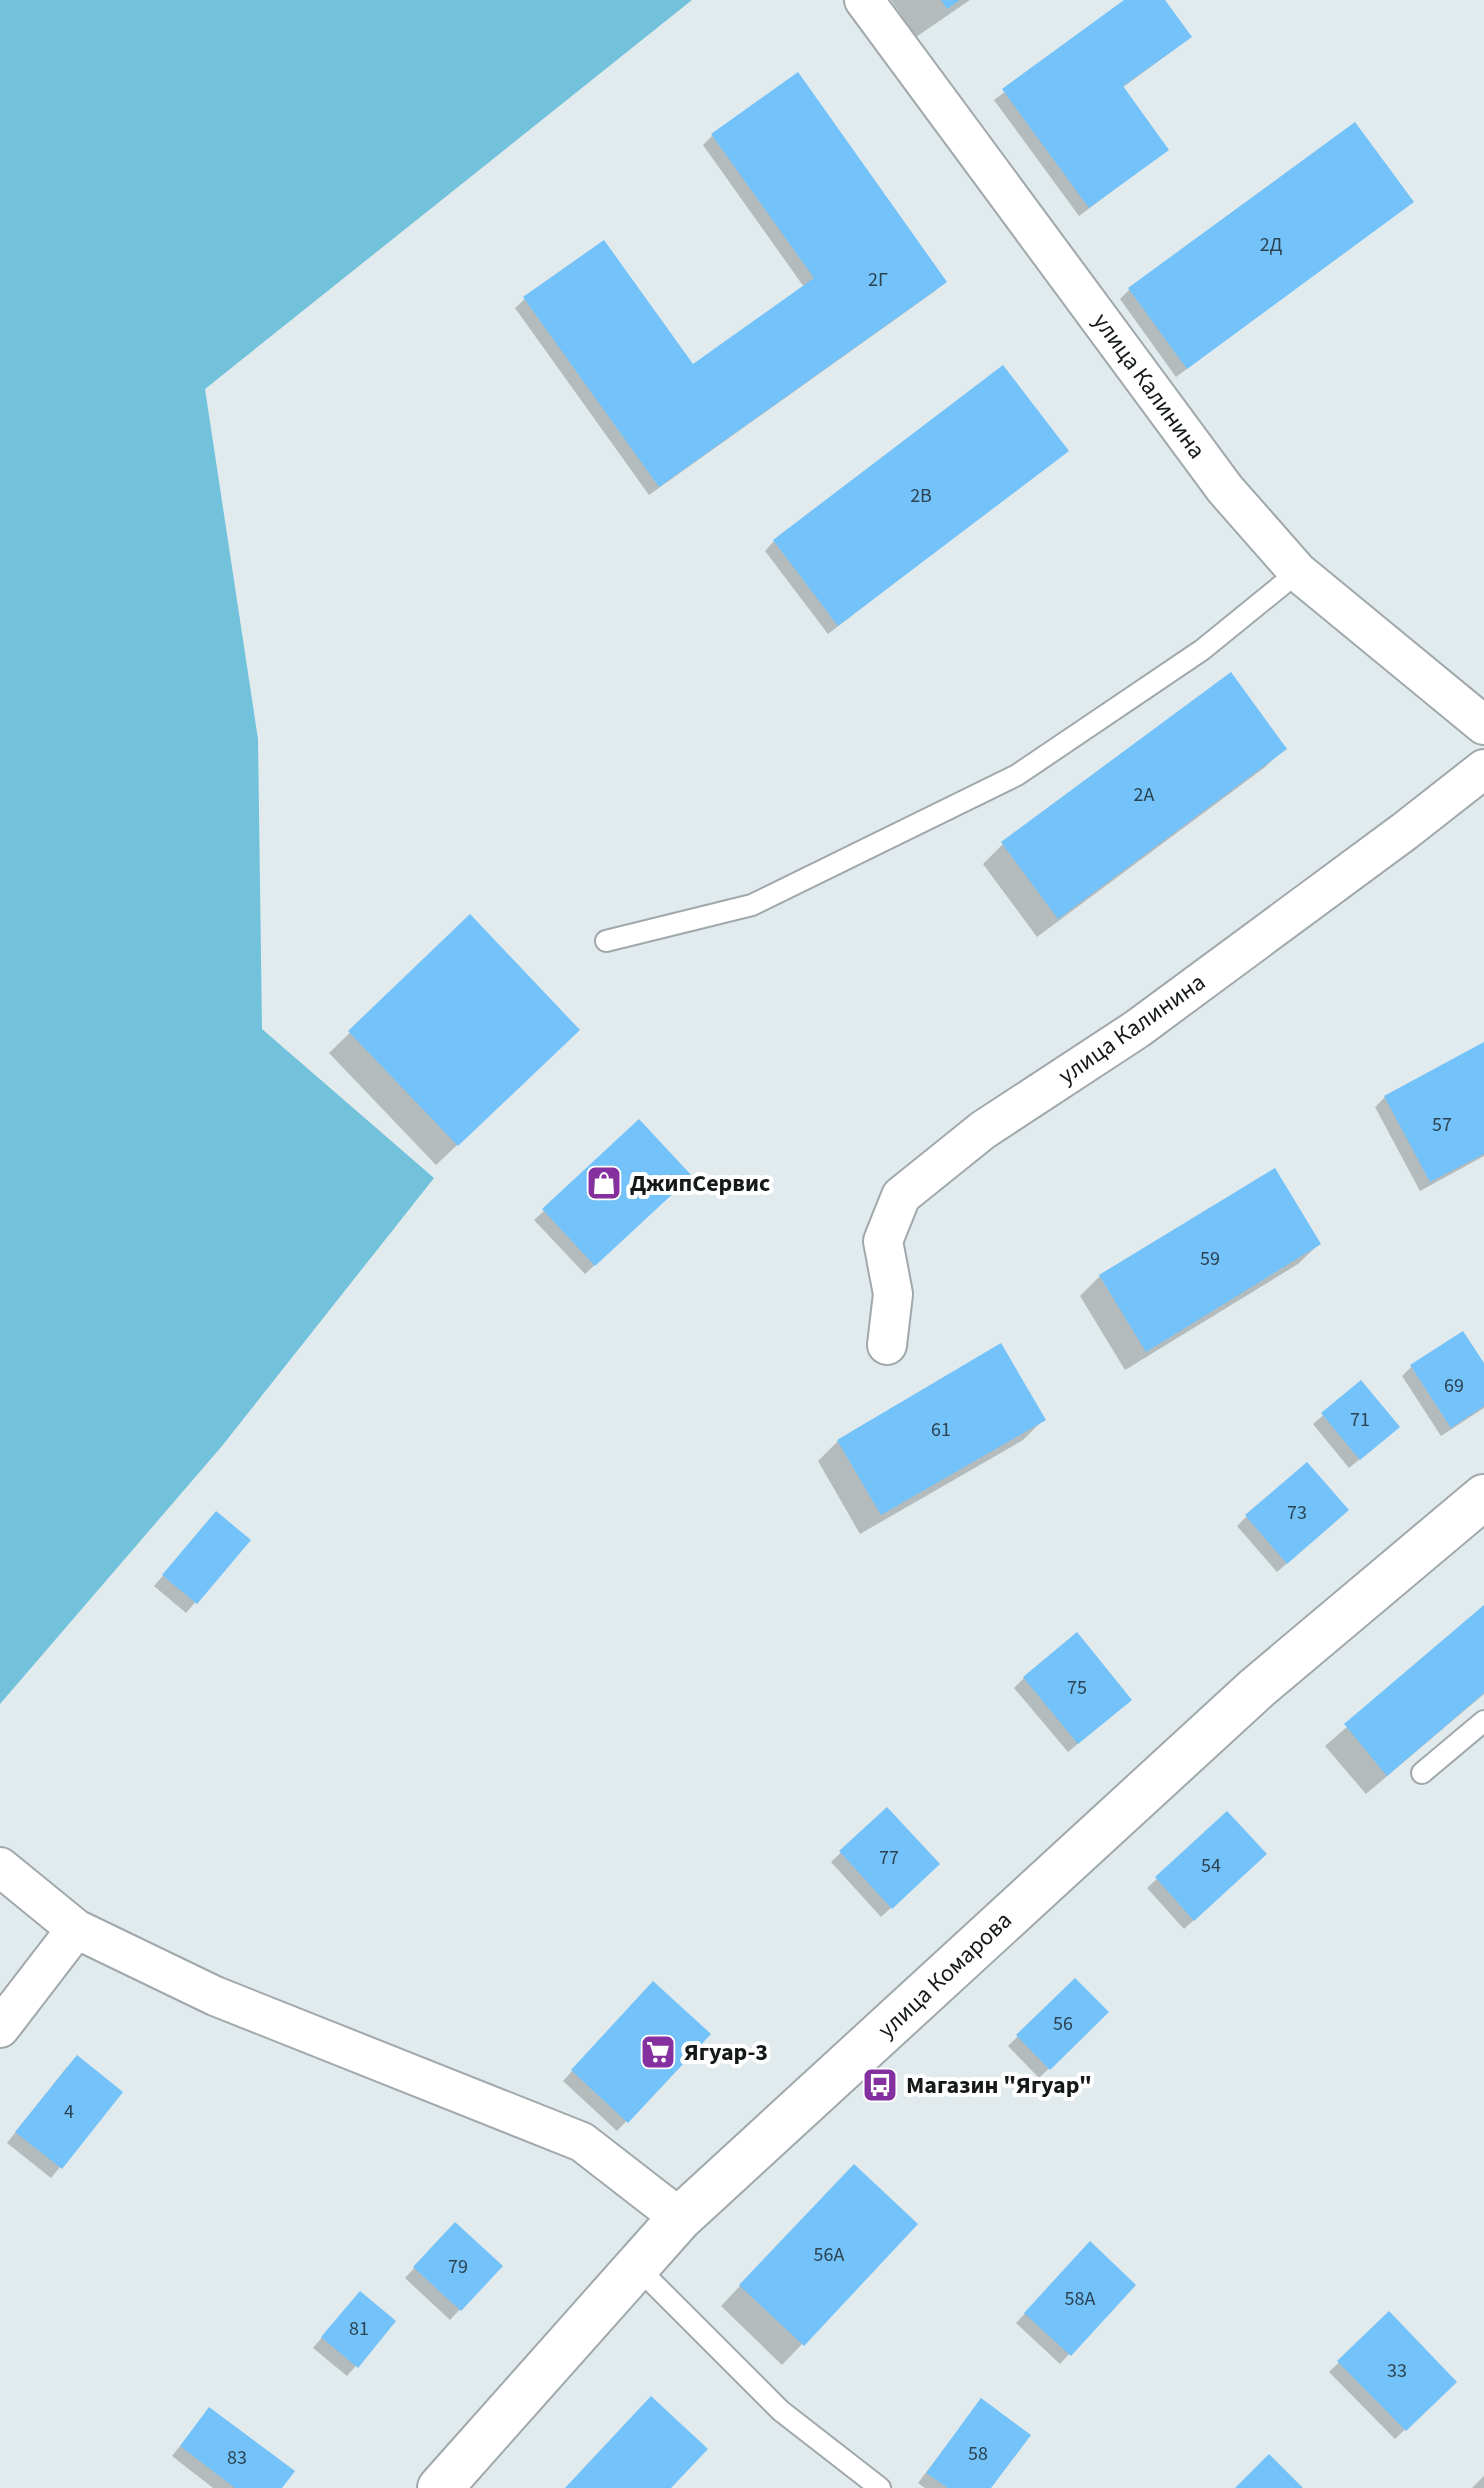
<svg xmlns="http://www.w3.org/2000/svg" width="1484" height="2488" font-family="'Source Sans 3',sans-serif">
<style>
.green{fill:#73c2dc}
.shadow{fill:#0003}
.building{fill:#73c2f9}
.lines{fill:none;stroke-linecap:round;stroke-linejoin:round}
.lane-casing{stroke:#a0a8ab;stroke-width:24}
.street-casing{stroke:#a0a8ab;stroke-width:42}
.secondary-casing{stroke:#a0a8ab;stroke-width:48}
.lane{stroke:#fff;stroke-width:20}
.street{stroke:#fff;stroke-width:38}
.secondary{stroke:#fff;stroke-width:44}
.labels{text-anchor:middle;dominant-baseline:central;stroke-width:8;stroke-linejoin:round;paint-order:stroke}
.number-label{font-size:20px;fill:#2c4352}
.street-label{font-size:24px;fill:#15191a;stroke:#fff}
.poi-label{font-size:24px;font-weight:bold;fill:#15191a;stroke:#fff;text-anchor:start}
</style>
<rect width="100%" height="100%" fill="#e1eaed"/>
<path class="green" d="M0 0H692L205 389 258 739 262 1029 434 1178 222 1446 0 1704Z"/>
<path class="shadow" d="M891 0H970L916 37Z
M1128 0H1162L1179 46 1122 88 1167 150 1079 216 994 100Z
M712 136 945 281 935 291 649 495 515 308 525 299 692 367 804 287 703 145Z
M1411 202 1176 377 1120 299 1129 290Z
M1066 451 828 634 765 551 774 541Z
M1285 748 1264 768 1037 937 983 864 1003 844Z
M470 917 558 1050 436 1165 329 1053Z
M1484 1045V1156L1420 1191 1375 1107 1385 1097Z
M680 1186 585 1274 534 1220 544 1211Z
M1319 1244 1298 1264 1125 1370 1080 1296 1100 1276Z
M1411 1367H1484V1408L1441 1436 1402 1376Z
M1361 1383 1388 1436 1349 1468 1313 1424Z
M1043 1420 1023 1440 860 1534 818 1461 838 1441Z
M1247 1516 1337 1520 1277 1572 1237 1526Z
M207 1524 248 1541 186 1613 154 1586Z
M1484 1608V1694L1366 1794 1325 1746Z
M1024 1678 1120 1709 1068 1752 1014 1688Z
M887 1809 928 1874 881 1917 831 1862Z
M1227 1814 1255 1864 1184 1929 1147 1888Z
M1075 1980 1107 2012 1039 2078 1008 2046Z
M644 1993 708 2034 617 2131 563 2081Z
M67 2067 121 2092 51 2178 7 2143Z
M834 2187 916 2225 782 2365 721 2306Z
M446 2234 500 2266 450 2320 405 2278Z
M1080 2254 1133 2285 1060 2364 1016 2323Z
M351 2303 394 2322 347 2376 313 2348Z
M1389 2314 1454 2382 1395 2439 1329 2372Z
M981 2401 989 2488H925L918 2483Z
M210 2409 280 2488H213L172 2456Z
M1484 2476V2488H1472Z"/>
<path class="building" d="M941 0H960L947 9Z
M1124 0H1165L1192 37 1123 86 1169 150 1089 208 1002 89Z
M798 72 947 282 659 487 523 297 604 240 693 364 814 278 711 134Z
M1355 122 1414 202 1187 369 1128 288Z
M1003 365 1069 451 838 626 773 540Z
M1231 672 1287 749 1058 919 1001 842Z
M470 914 580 1030 458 1146 348 1031Z
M1484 1042V1154L1430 1182 1384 1096Z
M639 1119 692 1176 595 1266 542 1209Z
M1275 1168 1321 1244 1146 1352 1099 1275Z
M1463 1331 1484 1363V1406L1451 1428 1410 1365Z
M1001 1343 1046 1420 881 1515 837 1440Z
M1361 1380 1400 1427 1360 1460 1321 1413Z
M1307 1462 1349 1510 1287 1564 1245 1515Z
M216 1511 251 1540 197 1604 162 1575Z
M1484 1605V1693L1387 1776 1344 1724Z
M1077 1632 1132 1700 1078 1744 1023 1677Z
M887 1807 940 1864 892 1909 839 1851Z
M1227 1811 1267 1854 1194 1921 1155 1877Z
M1075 1978 1109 2012 1050 2070 1016 2035Z
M653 1981 711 2034 628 2123 571 2070Z
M77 2055 123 2092 62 2169 15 2132Z
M854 2164 918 2224 804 2346 739 2285Z
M455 2222 503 2266 461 2311 413 2267Z
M1090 2241 1136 2285 1071 2356 1024 2313Z
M360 2291 396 2321 358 2368 321 2337Z
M1389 2311 1457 2382 1406 2431 1337 2361Z
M651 2396 708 2449 671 2488H565Z
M981 2398 1031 2435 991 2488H948L926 2473Z
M209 2407 295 2471 282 2488H235L180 2446Z
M1269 2454 1303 2488H1235Z"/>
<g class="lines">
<defs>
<path id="lane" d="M606 941 752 905 1017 775 1202 650 1298 572
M1422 1773 1484 1721
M636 2266 781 2411 880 2488"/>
<path id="street" d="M864 0 1225 489 1298 572 1484 725
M887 1345 893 1294 883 1241 901 1196 983 1130 1137 1029 1405 831 1484 769
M0 1867 76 1929 215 1996 582 2142 680 2218
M0 2028 76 1929"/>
<path id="secondary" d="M440 2488 680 2218 1257 1688 1484 1497"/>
</defs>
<use href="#lane" class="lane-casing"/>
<use href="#street" class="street-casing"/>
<use href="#secondary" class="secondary-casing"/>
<use href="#lane" class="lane"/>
<use href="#street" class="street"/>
<use href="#secondary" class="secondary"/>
</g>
<defs>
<symbol id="shop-square" viewBox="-11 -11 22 22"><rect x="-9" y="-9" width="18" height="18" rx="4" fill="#84309f" stroke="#fff"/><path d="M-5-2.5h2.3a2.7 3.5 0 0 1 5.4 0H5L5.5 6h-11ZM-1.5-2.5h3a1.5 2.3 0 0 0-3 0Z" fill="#fff"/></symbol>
<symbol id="supermarket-square" viewBox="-11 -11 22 22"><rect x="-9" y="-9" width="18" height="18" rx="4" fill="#84309f" stroke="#fff"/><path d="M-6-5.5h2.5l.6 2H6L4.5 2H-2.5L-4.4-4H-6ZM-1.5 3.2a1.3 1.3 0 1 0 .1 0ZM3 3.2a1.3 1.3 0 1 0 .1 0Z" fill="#fff"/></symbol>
<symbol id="bus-square" viewBox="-11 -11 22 22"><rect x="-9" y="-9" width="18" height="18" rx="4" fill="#84309f" stroke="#fff"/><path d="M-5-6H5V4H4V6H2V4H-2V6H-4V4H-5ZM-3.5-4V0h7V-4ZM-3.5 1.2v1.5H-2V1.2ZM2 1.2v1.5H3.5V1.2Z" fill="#fff"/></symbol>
</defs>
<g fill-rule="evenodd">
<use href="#shop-square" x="584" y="1163" width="40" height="40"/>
<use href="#supermarket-square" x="638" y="2032" width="40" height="40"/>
<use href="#bus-square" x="860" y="2065" width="40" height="40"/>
</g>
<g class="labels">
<g class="number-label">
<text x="1271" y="245">2Д</text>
<text x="878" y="280">2Г</text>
<text x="921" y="496">2В</text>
<text x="1144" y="795">2А</text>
<text x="1442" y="1125">57</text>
<text x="1210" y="1259">59</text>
<text x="1454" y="1386">69</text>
<text x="1360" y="1420">71</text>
<text x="941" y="1430">61</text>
<text x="1297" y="1513">73</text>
<text x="1077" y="1688">75</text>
<text x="889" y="1858">77</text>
<text x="1211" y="1866">54</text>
<text x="1063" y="2024">56</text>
<text x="69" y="2112">4</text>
<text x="829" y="2255">56А</text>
<text x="458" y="2267">79</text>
<text x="1080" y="2299">58А</text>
<text x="359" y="2329">81</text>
<text x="1397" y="2371">33</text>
<text x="978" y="2454">58</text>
<text x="237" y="2458">83</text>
</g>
<g class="street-label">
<text transform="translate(1149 386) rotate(54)">улица Калинина</text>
<text transform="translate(1132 1029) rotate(-35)">улица Калинина</text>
<text transform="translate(945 1975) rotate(-43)">улица Комарова</text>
</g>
<g class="poi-label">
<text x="630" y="1183">ДжипСервис</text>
<text x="684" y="2052">Ягуар-3</text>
<text x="906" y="2085">Магазин "Ягуар"</text>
</g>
</g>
</svg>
